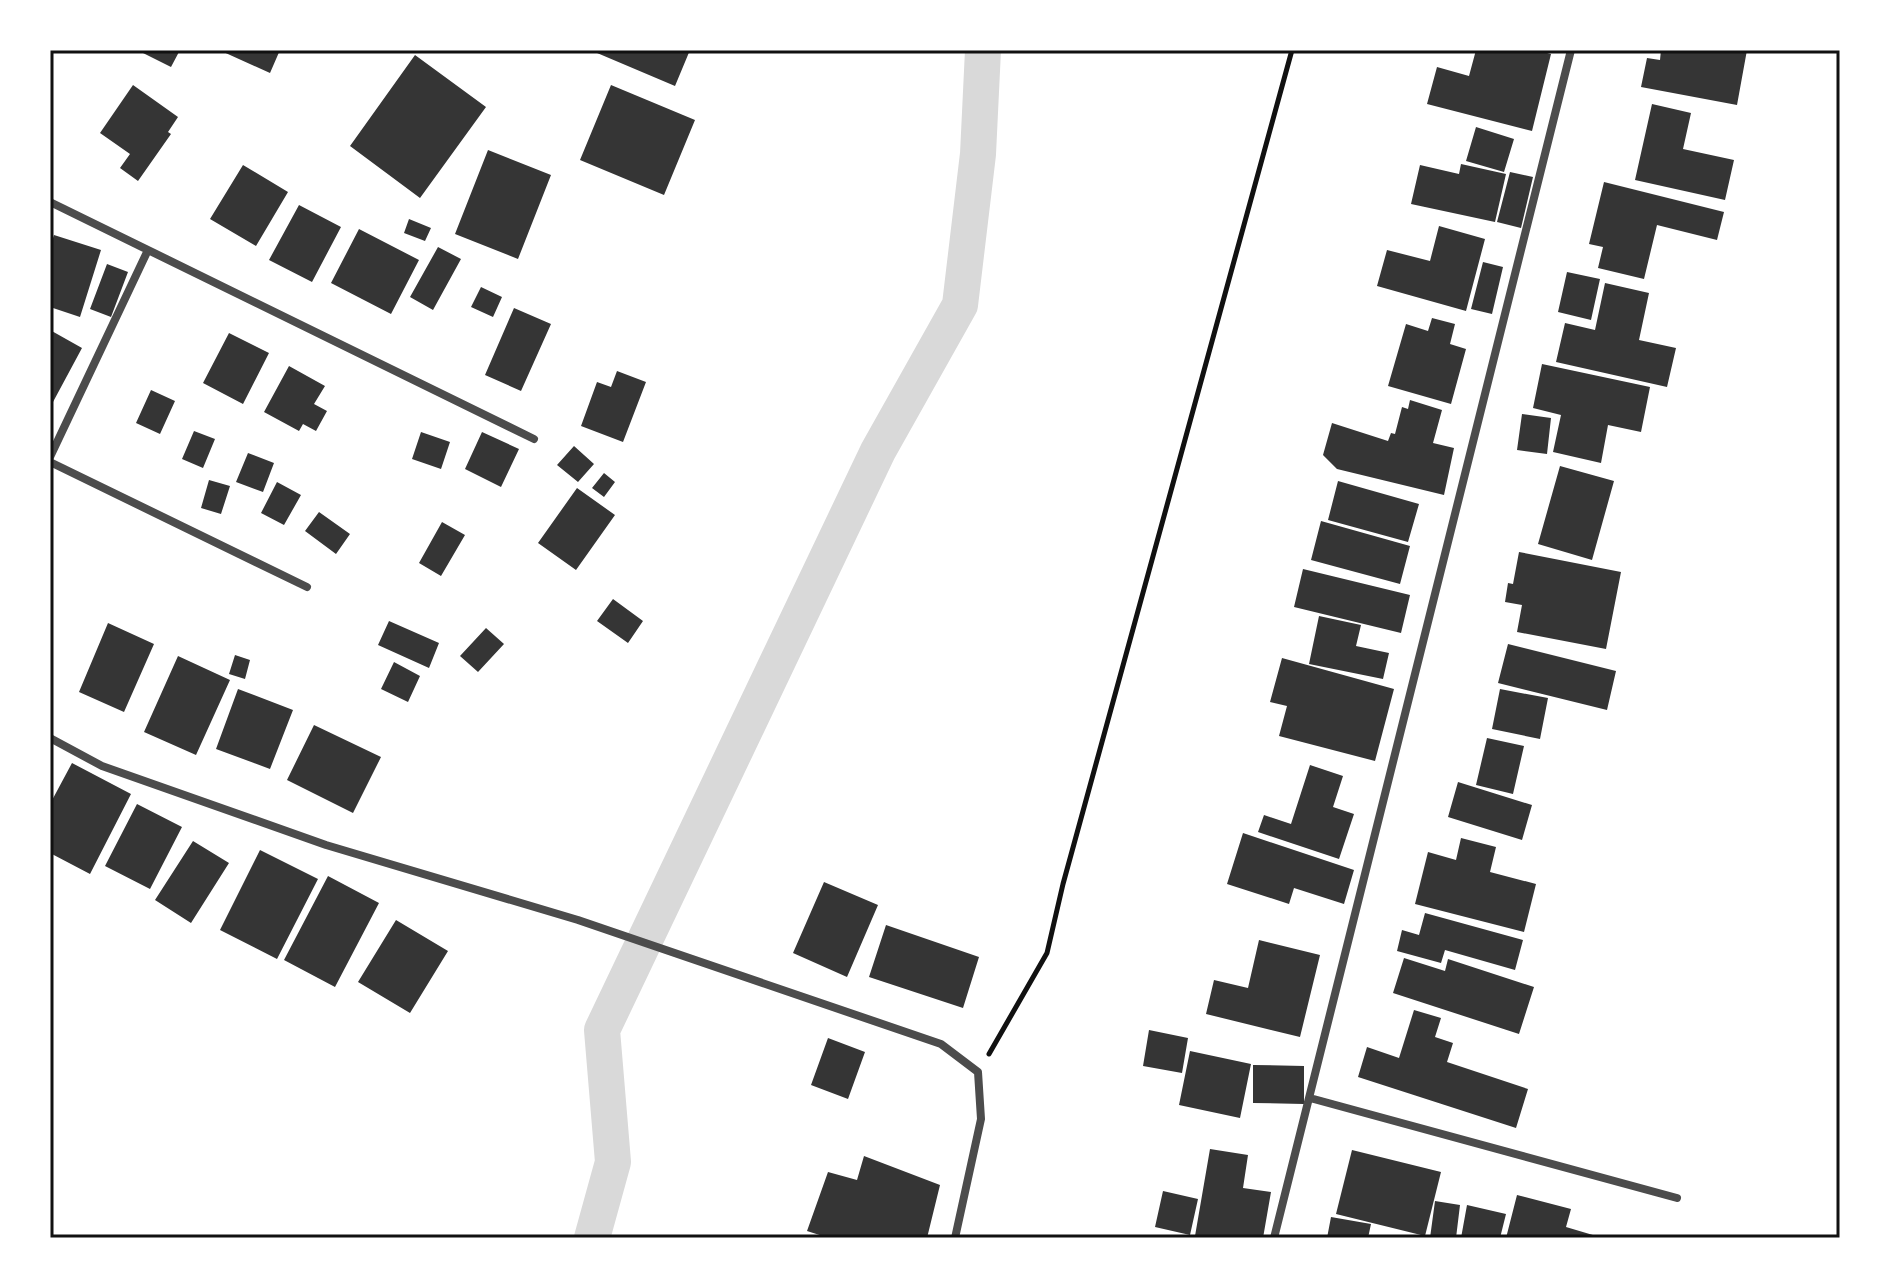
<svg xmlns="http://www.w3.org/2000/svg" width="1890" height="1288" font-family="'Fira Sans',sans-serif">
<style>
.lines{fill:none;stroke-linecap:round;stroke-linejoin:round}
.canal{stroke:#d9d9d9;stroke-width:36}
.building{fill:#353535}
.path{stroke:#111;stroke-width:5}
.minor{stroke:#4c4c4c;stroke-width:8}
.neatline{fill:none;stroke:#111;stroke-width:3}
</style>
<rect width="100%" height="100%" fill="#fff"/>
<g class="lines">
<path class="canal" d="M592 1238 613 1162 602 1030 878 451 960 305 978 154 983 50"/>
</g>
<path class="building" d="M137 50H180L171 67Z
M219 50H280L270 73Z
M590 50H690L675 86Z
M1476 50H1536L1551 54 1532 131 1427 104 1437 67 1469 76Z
M1661 50H1747L1737 105 1641 87 1647 58 1660 60Z
M415 55 486 107 420 198 350 146Z
M133 85 178 117 168 132 171 134 138 181 120 168 130 154 100 133Z
M611 85 695 120 664 195 580 160Z
M1652 104 1691 113 1683 149 1734 160 1725 200 1635 180Z
M1476 127 1514 139 1504 172 1466 161Z
M488 150 551 175 518 259 455 234Z
M1461 164 1506 174 1495 222 1411 204 1420 165 1459 174Z
M243 165 288 192 256 246 210 219Z
M1510 172 1533 177 1521 228 1497 222Z
M1604 182 1724 212 1717 240 1657 225 1644 279 1598 268 1603 247 1589 244Z
M299 205 341 227 312 282 269 260Z
M409 219 431 228 425 241 404 233Z
M1439 226 1485 239 1466 311 1377 286 1387 250 1430 261Z
M359 229 419 260 391 314 331 283Z
M54 235 101 250 80 317 50 307V247Z
M438 247 461 259 433 310 410 297Z
M1483 262 1503 267 1492 314 1471 309Z
M107 264 128 272 111 317 90 309Z
M1567 272 1600 279 1591 320 1558 312Z
M1605 283 1649 293 1639 340 1676 348 1667 387 1556 362 1565 323 1595 330Z
M481 287 502 297 493 317 471 307Z
M514 308 551 324 521 391 485 375Z
M1432 318 1455 324 1450 344 1466 349 1451 404 1388 386 1406 324 1428 331Z
M50 330 82 348 53 402 50 400Z
M229 333 269 353 243 404 203 383Z
M1542 364 1650 387 1641 432 1608 425 1601 463 1553 452 1561 415 1533 408Z
M289 366 325 386 314 404 327 411 316 431 303 424 299 431 264 412Z
M617 371 646 382 623 442 581 426 597 382 611 387Z
M151 390 175 401 160 434 136 423Z
M1410 400 1442 410 1433 443 1454 448 1444 495 1337 469 1323 455 1332 423 1388 441 1391 433 1395 434 1402 407 1408 409Z
M1522 414 1551 418 1547 454 1517 450Z
M194 431 215 439 203 468 182 459Z
M421 432 450 442 441 469 412 459Z
M482 432 519 449 501 487 465 469Z
M574 446 594 464 578 482 557 465Z
M248 453 274 463 263 492 236 482Z
M1560 466 1614 481 1592 560 1538 544Z
M604 473 615 482 604 497 592 488Z
M209 480 230 486 221 514 201 508Z
M1338 481 1419 504 1408 542 1328 520Z
M277 482 301 495 284 525 261 513Z
M577 488 615 515 576 570 538 543Z
M319 512 350 534 336 554 305 531Z
M1321 521 1410 546 1400 584 1311 560Z
M442 522 465 535 441 576 419 563Z
M1519 552 1621 572 1606 649 1517 632 1522 605 1505 602 1508 583 1513 584Z
M1303 569 1410 595 1401 633 1294 607Z
M613 599 643 621 628 643 597 621Z
M1319 616 1361 625 1356 646 1389 653 1383 679 1309 664Z
M389 621 439 643 429 668 378 645Z
M108 623 154 644 124 712 79 692Z
M486 628 504 644 478 672 460 656Z
M1508 644 1616 671 1607 710 1498 683Z
M235 655 250 660 245 679 229 674Z
M178 656 230 680 196 755 144 732Z
M1282 658 1394 689 1375 761 1279 736 1287 706 1270 702Z
M394 662 420 676 408 702 381 689Z
M238 689 293 710 270 769 216 749Z
M1500 689 1548 698 1540 739 1492 729Z
M314 725 381 757 353 813 287 780Z
M1487 738 1524 746 1513 794 1476 785Z
M72 763 131 794 90 874 50 853V804Z
M1310 765 1343 776 1333 807 1354 814 1339 859 1258 832 1264 815 1291 824Z
M1458 782 1532 805 1522 840 1448 817Z
M137 804 182 827 150 889 105 866Z
M1243 833 1354 870 1344 904 1294 888 1289 904 1227 884Z
M1461 838 1496 847 1490 872 1536 884 1524 932 1415 904 1428 852 1456 860Z
M193 841 229 863 191 923 155 900Z
M260 850 318 879 277 959 220 930Z
M328 876 379 903 335 987 284 960Z
M824 882 878 905 847 977 793 953Z
M1425 913 1523 940 1515 970 1445 950 1441 963 1397 951 1402 930 1419 935Z
M396 920 448 951 410 1013 358 982Z
M886 925 979 957 963 1008 869 977Z
M1259 940 1320 955 1300 1037 1206 1014 1214 980 1248 988Z
M1404 958 1445 971 1448 959 1534 987 1519 1034 1393 993Z
M1414 1010 1441 1018 1435 1037 1453 1043 1447 1062 1528 1089 1516 1128 1358 1077 1367 1047 1399 1058Z
M1149 1030 1188 1038 1182 1073 1143 1066Z
M828 1038 865 1052 848 1099 811 1085Z
M1190 1051 1251 1064 1240 1118 1179 1105Z
M1253 1065 1304 1066V1104L1253 1103Z
M1210 1149 1248 1155 1243 1188 1271 1192 1263 1238H1206L1195 1236Z
M1352 1150 1441 1172 1425 1236 1336 1214Z
M864 1156 940 1185 927 1238H829L807 1231 828 1172 857 1180Z
M1163 1191 1198 1199 1190 1235 1155 1227Z
M1517 1195 1571 1209 1566 1227 1603 1238H1506Z
M1435 1201 1460 1205 1456 1238H1430Z
M1467 1205 1506 1214 1500 1238H1461Z
M1331 1217 1371 1224 1368 1238H1327Z"/>
<g class="lines">
<path class="path" d="M989 1054 1047 953 1063 884 1292 50"/>
<path class="minor" d="M50 202 534 439
M50 457 148 250
M50 462 307 587
M50 738 102 766 326 845 578 920 941 1044 978 1072 981 1119 955 1238
M1310 1098 1677 1198
M1274 1238 1571 50"/>
</g>
<rect width="1890" height="1288" fill="none" stroke="#ffffff" stroke-width="104"/>
<rect x="52" y="52" width="1786" height="1184" class="neatline"/>
</svg>
